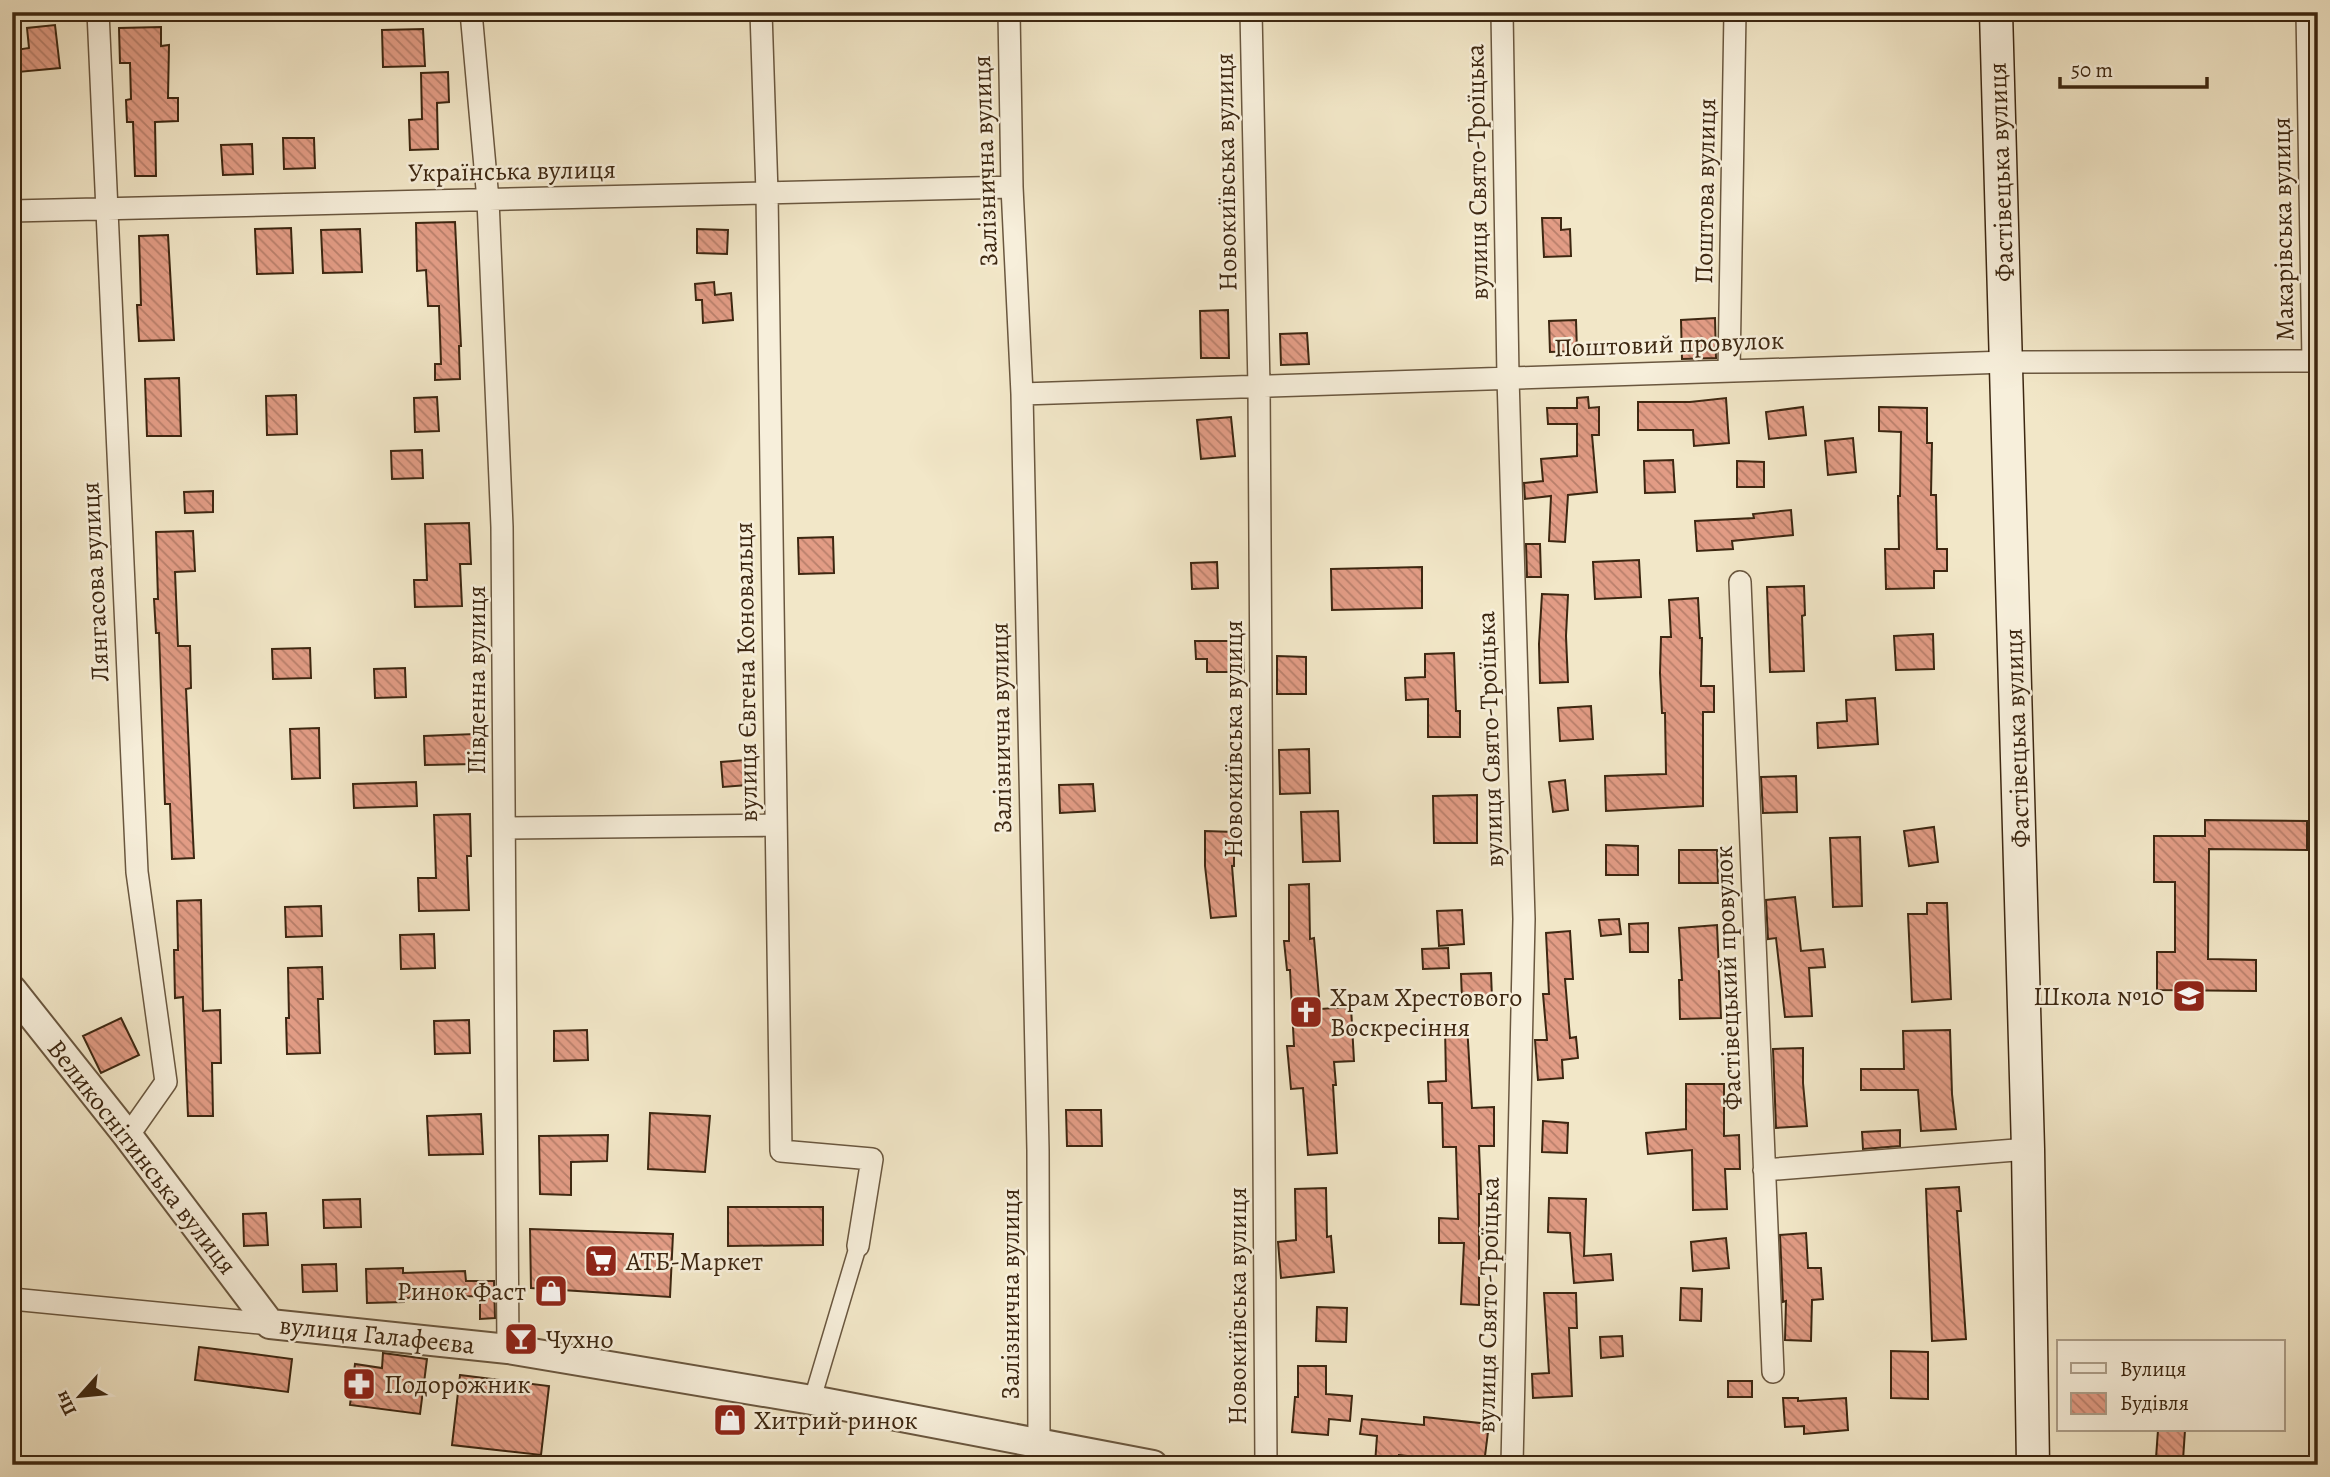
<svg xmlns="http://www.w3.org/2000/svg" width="2330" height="1477" font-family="Alegreya,serif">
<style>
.building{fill:url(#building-back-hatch);stroke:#3d2711;stroke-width:2}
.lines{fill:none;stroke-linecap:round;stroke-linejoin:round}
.pedestrian-casing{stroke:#6a573f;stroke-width:19}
.minor-casing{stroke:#6a573f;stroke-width:24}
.tertiary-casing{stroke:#6a573f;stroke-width:32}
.secondary-casing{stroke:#3d2711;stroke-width:35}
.pedestrian{stroke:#f7efdb;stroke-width:16}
.minor{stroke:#f7efdb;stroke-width:21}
.tertiary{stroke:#f7efdb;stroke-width:28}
.secondary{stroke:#f7efdb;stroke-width:32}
.labels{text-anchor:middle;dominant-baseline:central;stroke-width:5;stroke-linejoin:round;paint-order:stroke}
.street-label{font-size:26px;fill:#3d2711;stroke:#f7efdb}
.poi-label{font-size:26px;fill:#3d2711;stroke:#f7efdb;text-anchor:start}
</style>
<defs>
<pattern id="building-back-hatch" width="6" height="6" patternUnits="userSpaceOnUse" patternTransform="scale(1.75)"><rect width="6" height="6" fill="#e29c85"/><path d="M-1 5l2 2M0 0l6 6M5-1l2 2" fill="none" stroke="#b87f6b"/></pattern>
</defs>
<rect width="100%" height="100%" fill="#f2e7c8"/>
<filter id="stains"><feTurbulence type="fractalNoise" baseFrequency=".00286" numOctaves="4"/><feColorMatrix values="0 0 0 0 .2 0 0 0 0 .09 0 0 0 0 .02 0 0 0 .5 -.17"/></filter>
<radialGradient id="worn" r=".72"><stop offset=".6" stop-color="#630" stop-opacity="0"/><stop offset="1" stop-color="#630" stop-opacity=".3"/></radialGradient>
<path class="building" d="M55 25 60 68 18 72 16 50 29 48 27 28Z
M161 27V46L169 45 168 98H178V121L155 122 156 176H135L133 122H127L126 100 131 99 130 63H120L119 28Z
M423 29 425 66 383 67 382 30Z
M448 72 449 102 437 103 438 149 410 150 409 120 422 119 421 73Z
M283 138H314L315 168 284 169Z
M252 144 253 174 223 175 221 145Z
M1542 218H1561V230L1570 229 1571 256 1544 257Z
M455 222 461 346H459L460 379 435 380V364H441L439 306H428L426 270 417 271 416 223Z
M291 228 293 273 257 274 255 229Z
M360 229 362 272 323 273 321 230Z
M697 229 728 230 727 254 697 253Z
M168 235 174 340 139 341 137 305H141L139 236Z
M714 282 715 295 731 293 733 320 703 323 702 300H696L695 284Z
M1228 310 1229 358H1201L1200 311Z
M1715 318 1716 358 1682 359 1681 320Z
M1576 320 1577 351 1550 352 1549 321Z
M1307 333 1309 364 1281 365 1280 334Z
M179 378 181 436H147L145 379Z
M296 395 297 434 267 435 266 396Z
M437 397 439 431 415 432 414 398Z
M1588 397 1589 408 1599 407V435H1592L1597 492 1568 495 1565 542 1549 541 1551 496 1525 499 1524 483 1543 481 1541 459 1577 456V424H1548L1547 408H1577V398Z
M1726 398 1729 443 1694 446 1693 430H1638V402H1690Z
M1803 407 1806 435 1769 439 1766 412Z
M1879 407 1927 408V443H1932L1931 495H1936L1937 549H1947V571H1934V588L1886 589 1885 549H1899L1898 496H1900L1901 432 1879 431Z
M1231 417 1235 456 1201 459 1197 420Z
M1853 438 1856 472 1828 475 1825 441Z
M422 450 423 478 392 479 391 451Z
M1673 460 1675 492 1645 493 1644 461Z
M1737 461 1764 462V487H1737Z
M213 491V512L185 513 184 492Z
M1791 510 1793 535 1732 541 1733 549 1697 551 1695 521 1754 518 1753 514Z
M469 523 471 564H460L462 606 415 607 414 580H427L425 524Z
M193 531 195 571 175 572 178 646H190L191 688 186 689 194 858 172 859 170 804H165L159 633H156L154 599H158L156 532Z
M833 537 834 573 799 574 798 538Z
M1526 544H1540L1541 577H1527Z
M1639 560 1641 597 1595 599 1593 562Z
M1217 562 1218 588 1192 589 1191 563Z
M1422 567V608L1332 610 1331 569Z
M1804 586 1805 615 1802 616 1804 671 1770 672 1767 587Z
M1542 594 1568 595 1566 636 1568 682 1540 683 1539 644Z
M1698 598 1700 638H1702L1701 686H1714V712H1703V806L1606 811 1605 776 1666 774 1665 713H1662L1660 673 1661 637H1671L1669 600Z
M1933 634 1934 669 1896 670 1894 636Z
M1195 641H1231V649H1243L1244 672H1207V659H1196Z
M310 648 311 678 273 679 272 649Z
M1454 653 1456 711H1460V737H1428V699L1406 700 1405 678 1425 677V654Z
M1277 656 1306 657V694H1277Z
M405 668 406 697 375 698 374 669Z
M1875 698 1878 744 1818 748 1817 723 1847 721 1846 700Z
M1591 706 1593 739 1560 741 1558 708Z
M319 728 320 778 292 779 290 729Z
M475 734 476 764 425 765 424 736Z
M1309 749 1310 793 1280 794 1279 750Z
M745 760 747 785 723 787 721 762Z
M1796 776 1797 812 1763 813 1761 777Z
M1565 780 1568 810 1553 812 1549 782Z
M416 782 417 806 354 808 353 784Z
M1093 784 1095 811 1060 813 1059 785Z
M1477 795V843H1434L1433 796Z
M1338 811 1340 861 1303 862 1301 812Z
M470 814 471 856H467L469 910 419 911 418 878H436L434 815Z
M2205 820 2307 821V850L2209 849 2208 959 2256 960V991L2157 990V952H2175V882H2154V836H2205Z
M1934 827 1938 862 1909 866 1904 831Z
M1205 831 1234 832V866H1232L1236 916 1211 918 1205 866Z
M1860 837 1862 906 1833 907 1830 838Z
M1606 845 1638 846V875H1606Z
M1679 850H1717L1718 883H1679Z
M1309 884 1310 939 1314 938 1320 1009 1351 1007 1354 1061 1334 1062 1336 1085H1333L1337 1153 1308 1155 1303 1088 1291 1089 1287 1046H1294L1290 970H1287L1284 941H1289V885Z
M1795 897 1801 951 1823 949 1825 967 1809 968 1812 1016 1785 1017 1776 938 1768 939 1766 900Z
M201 900 203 1011 220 1010 221 1063H212L213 1116H188L183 997 175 998 174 950H178L177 901Z
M1927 903H1947L1951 999 1912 1002 1908 914H1927Z
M321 906 322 936 286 937 285 907Z
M1462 910 1464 944 1439 946 1437 911Z
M1619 919 1621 934 1601 936 1599 920Z
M1648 923V952H1630L1629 924Z
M1717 925 1721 1018 1680 1019 1679 980H1682L1679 928Z
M1570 931 1573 979H1565L1570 1038 1576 1037 1578 1058 1562 1060 1563 1078 1538 1080 1535 1040H1547L1543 994H1549L1546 933Z
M434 934 435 968 401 969 400 935Z
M1448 948 1449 968 1423 969 1422 949Z
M322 967 323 999H318L320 1053 287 1054 286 1018H289L288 968Z
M1491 973 1492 998 1462 999 1461 974Z
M121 1018 139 1055 101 1073 83 1036Z
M469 1020 470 1053 435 1054 434 1021Z
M1445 1025H1467L1472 1108 1494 1107V1146H1479L1481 1194H1479V1305L1461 1304 1464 1243H1439V1218L1458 1219 1456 1147H1443L1442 1103H1429L1428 1082 1446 1081Z
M587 1030 588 1060 554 1061V1031Z
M1950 1030 1952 1094 1956 1129 1921 1131 1918 1090H1861V1069H1904L1903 1031Z
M1803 1048V1083L1807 1126 1776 1128 1773 1049Z
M1686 1084H1724V1136L1739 1135 1740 1169H1725L1727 1209 1693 1210 1692 1150 1648 1154 1646 1133 1686 1129Z
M1066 1110H1101L1102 1146H1067Z
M650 1113 710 1116 705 1172 648 1169Z
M481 1114 483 1154 429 1155 427 1116Z
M1543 1121 1568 1123 1567 1153 1542 1152Z
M1900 1130V1146L1863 1149 1862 1132Z
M608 1135 607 1161 571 1162V1195L540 1194 539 1136Z
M1959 1187 1961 1211H1957L1966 1339 1932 1341 1926 1189Z
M1326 1188 1327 1237 1331 1236 1334 1272 1281 1278 1278 1242 1296 1240 1295 1189Z
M1549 1198 1586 1199 1584 1256 1611 1254 1613 1280 1574 1283 1570 1233 1548 1232Z
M360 1199 361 1227 324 1228 323 1200Z
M728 1207H823V1245L728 1246Z
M266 1213 268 1245 244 1246 243 1214Z
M530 1229 673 1234 670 1297 531 1288Z
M1806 1233 1808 1268H1821L1823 1299 1812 1300 1811 1341 1785 1340 1786 1301 1783 1302 1780 1235Z
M1726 1238 1729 1268 1693 1271 1691 1242Z
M336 1264 337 1291 303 1292 302 1265Z
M403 1268V1273L465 1271 466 1281H494L495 1318 480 1319V1296L404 1298V1302L367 1303 366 1269Z
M1681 1288 1702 1289 1701 1321 1680 1320Z
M1544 1293H1576L1577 1328H1569L1572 1396 1533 1398 1532 1374 1549 1373Z
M1317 1307 1347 1308 1346 1342 1316 1341Z
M1622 1336 1623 1356 1601 1358 1600 1337Z
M199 1347 292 1359 288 1392 195 1380Z
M1891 1351 1928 1352V1399L1891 1398Z
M383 1353 427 1359 420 1414 350 1405 355 1364 382 1368Z
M1298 1366H1326V1394L1352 1396 1350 1421 1329 1419 1328 1435 1292 1432 1295 1397H1298Z
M460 1375 549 1386 541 1455 452 1445Z
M1728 1381H1752V1397H1728Z
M1783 1398H1798V1401L1846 1398 1848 1430 1804 1434V1426L1785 1427Z
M1424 1417 1489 1424 1484 1464 1399 1455V1465L1375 1464 1377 1436 1360 1434 1362 1419 1424 1425Z
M2158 1430H2185L2183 1460 2156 1458Z"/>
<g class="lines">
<defs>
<path id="pedestrian" d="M812 1400 858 1246"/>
<path id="minor" d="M98 12 137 872 166 1082 128 1136
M471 12 488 200 502 527 508 1349
M761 12 767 193 781 1151 872 1159 858 1246
M1009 12 1012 187 1022 394 1038 1150 1039 1442
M1251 12 1259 387 1266 1465
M1502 12 1508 377 1524 919 1512 1465
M2307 12 2313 361
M12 211 1012 187
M1729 371 1735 12
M1022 394 2007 362 2318 361
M1740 582 1773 1372
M505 828 776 825
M1764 1170 2028 1149
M12 1299 270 1324"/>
<path id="tertiary" d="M12 990 128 1136 270 1324 508 1349 812 1400 1153 1465"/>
<path id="secondary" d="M1996 12 2028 1149 2033 1465"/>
</defs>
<use href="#pedestrian" class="pedestrian-casing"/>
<use href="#minor" class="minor-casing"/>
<use href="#tertiary" class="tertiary-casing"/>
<use href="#secondary" class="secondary-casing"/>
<use href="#pedestrian" class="pedestrian"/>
<use href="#minor" class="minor"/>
<use href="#tertiary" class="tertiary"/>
<use href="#secondary" class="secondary"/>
</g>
<defs>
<symbol id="school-square" viewBox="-11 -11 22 22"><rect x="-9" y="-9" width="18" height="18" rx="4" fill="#8f2418" stroke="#f7efdb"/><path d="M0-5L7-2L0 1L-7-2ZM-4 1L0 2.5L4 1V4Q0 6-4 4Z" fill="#fff"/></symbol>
<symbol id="church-square" viewBox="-11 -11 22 22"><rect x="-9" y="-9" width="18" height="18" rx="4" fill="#8f2418" stroke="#f7efdb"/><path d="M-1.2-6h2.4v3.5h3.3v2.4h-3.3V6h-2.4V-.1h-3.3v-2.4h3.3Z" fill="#fff"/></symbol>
<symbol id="supermarket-square" viewBox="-11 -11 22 22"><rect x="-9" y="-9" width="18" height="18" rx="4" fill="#8f2418" stroke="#f7efdb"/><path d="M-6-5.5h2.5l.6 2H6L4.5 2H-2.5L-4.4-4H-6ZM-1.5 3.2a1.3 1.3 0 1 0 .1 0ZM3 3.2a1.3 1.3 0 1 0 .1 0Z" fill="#fff"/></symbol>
<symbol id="shop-square" viewBox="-11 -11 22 22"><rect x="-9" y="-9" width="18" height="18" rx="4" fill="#8f2418" stroke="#f7efdb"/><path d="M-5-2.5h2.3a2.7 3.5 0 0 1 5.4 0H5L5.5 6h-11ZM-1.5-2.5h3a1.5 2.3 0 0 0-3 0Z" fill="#fff"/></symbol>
<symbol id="bar-square" viewBox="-11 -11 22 22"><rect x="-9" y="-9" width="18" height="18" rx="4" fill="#8f2418" stroke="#f7efdb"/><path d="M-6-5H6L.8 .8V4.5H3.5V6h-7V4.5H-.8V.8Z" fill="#fff"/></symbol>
<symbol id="pharmacy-square" viewBox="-11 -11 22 22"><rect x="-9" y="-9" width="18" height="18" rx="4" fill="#8f2418" stroke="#f7efdb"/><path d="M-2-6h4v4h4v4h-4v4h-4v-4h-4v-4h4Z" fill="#fff"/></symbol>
</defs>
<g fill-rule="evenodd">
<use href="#school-square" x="2170" y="977" width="38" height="38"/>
<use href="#church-square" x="1287" y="993" width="38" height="38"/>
<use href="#supermarket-square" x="582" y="1242" width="38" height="38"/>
<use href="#shop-square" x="532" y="1272" width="38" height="38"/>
<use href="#bar-square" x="502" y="1320" width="38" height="38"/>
<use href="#pharmacy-square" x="340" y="1365" width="38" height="38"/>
<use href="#shop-square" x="711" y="1401" width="38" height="38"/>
</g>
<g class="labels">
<g class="street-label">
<text transform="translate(985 161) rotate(-92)">Залізнична вулиця</text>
<text transform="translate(512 171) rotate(-1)">Українська вулиця</text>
<text transform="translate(1226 172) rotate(-91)">Новокиївська вулиця</text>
<text transform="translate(1477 172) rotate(-91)">вулиця Свято-Троїцька</text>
<text transform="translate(2001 172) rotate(-92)">Фастівецька вулиця</text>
<text transform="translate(1705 191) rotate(-89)">Поштова вулиця</text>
<text transform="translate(2283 229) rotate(-91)">Макарівська вулиця</text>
<text transform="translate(1669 344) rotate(-2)">Поштовий провулок</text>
<text transform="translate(95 582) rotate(-93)">Лянгасова вулиця</text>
<text transform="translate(746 672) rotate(-91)">вулиця Євгена Коновальця</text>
<text transform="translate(476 680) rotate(-90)">Південна вулиця</text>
<text transform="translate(1001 728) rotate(-91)">Залізнична вулиця</text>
<text transform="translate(2017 738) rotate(-92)">Фастівецька вулиця</text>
<text transform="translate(1233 739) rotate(-90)">Новокиївська вулиця</text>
<text transform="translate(1490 739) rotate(-92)">вулиця Свято-Троїцька</text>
<text transform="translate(1728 978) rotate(-92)">Фастівецький провулок</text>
<text transform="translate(142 1157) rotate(52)">Великоснітинська вулиця</text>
<text transform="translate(1010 1294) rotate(-90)">Залізнична вулиця</text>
<text transform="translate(1488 1305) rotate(-89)">вулиця Свято-Троїцька</text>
<text transform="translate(1237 1306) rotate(-90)">Новокиївська вулиця</text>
<text transform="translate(377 1335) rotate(6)">вулиця Галафеєва</text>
</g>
<g class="poi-label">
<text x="2164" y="996" text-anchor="end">Школа №10</text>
<text x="1330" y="997">Храм Хрестового<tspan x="1330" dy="30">Воскресіння</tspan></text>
<text x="626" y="1261">АТБ-Маркет</text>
<text x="526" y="1291" text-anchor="end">Ринок Фаст</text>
<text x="546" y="1339">Чухно</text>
<text x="384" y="1384">Подорожник</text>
<text x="754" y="1420">Хитрий ринок</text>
</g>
</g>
<rect width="2330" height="1477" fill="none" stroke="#f2e7c8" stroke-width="42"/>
<rect x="14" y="14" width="2302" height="1449" fill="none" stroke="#3d2711" stroke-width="3.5"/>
<rect x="21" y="21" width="2288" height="1435" fill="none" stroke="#3d2711" stroke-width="2"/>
<rect x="2057" y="1340" width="228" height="91" fill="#f7efdb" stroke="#ad9f8a" stroke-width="2"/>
<rect x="2071" y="1363" width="35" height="10" fill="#f7efdb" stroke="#ad9f8a" stroke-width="2"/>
<text x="2120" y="1376" font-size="21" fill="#3d2711">Вулиця</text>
<rect x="2071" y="1393" width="35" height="21" fill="url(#building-back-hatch)" stroke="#ad9f8a" stroke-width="2"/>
<text x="2120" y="1410" font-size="21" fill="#3d2711">Будівля</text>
<g transform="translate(80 1396) rotate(243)" stroke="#f7efdb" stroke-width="5" paint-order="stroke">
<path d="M0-5L12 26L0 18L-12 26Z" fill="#3d2711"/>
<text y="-10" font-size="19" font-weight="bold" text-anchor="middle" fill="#3d2711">Пн</text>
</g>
<path d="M2060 77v10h147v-10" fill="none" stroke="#3d2711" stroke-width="3.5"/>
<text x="2071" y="77" font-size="21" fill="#3d2711" stroke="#f7efdb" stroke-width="5" paint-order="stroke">50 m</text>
<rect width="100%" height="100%" filter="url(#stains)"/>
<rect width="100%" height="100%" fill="url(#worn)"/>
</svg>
